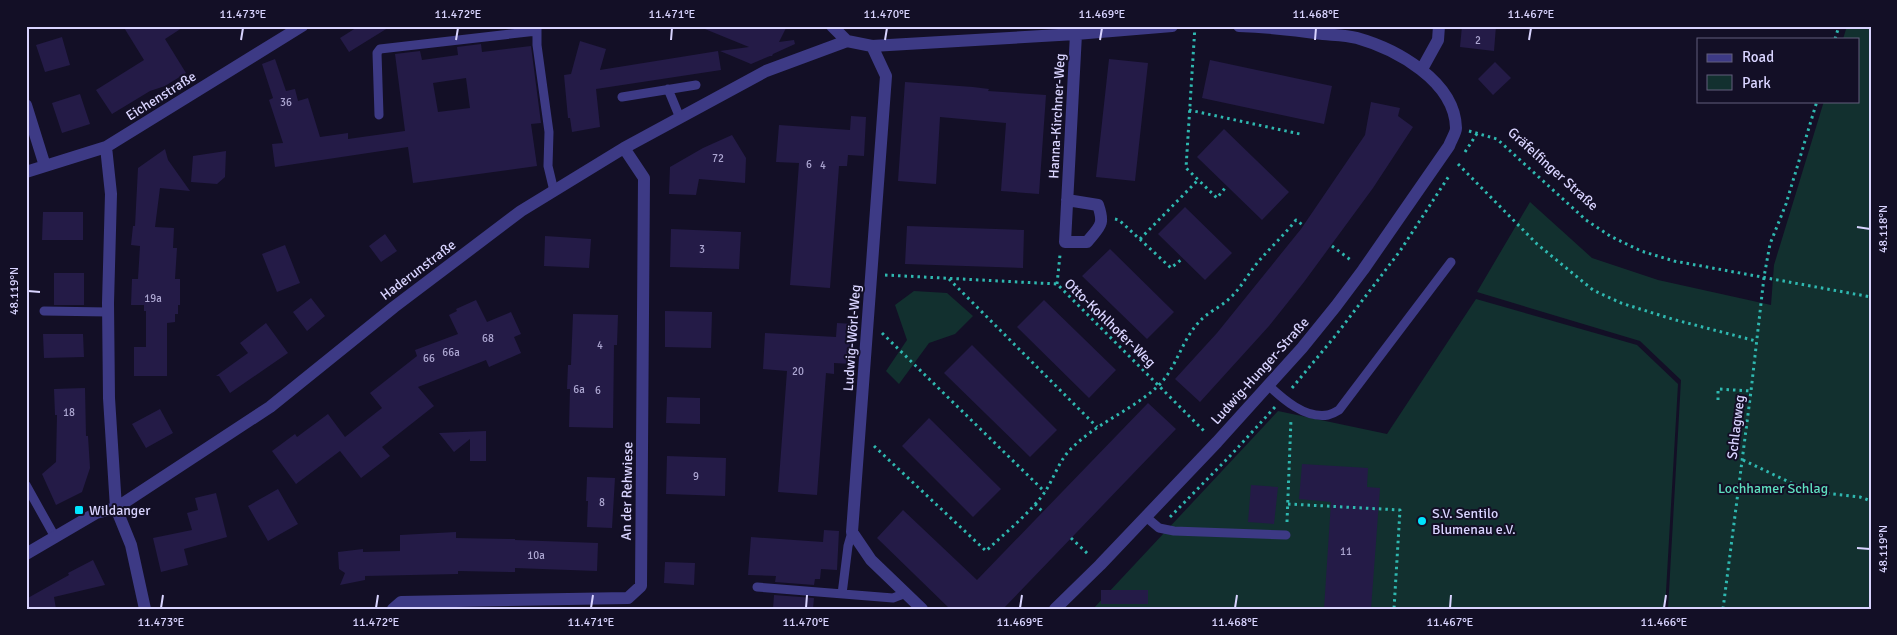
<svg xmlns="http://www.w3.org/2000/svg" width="1897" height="635" font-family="Signika,sans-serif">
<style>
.green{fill:#12302f}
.building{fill:#241b47;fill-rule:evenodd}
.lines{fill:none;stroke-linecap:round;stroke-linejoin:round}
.path{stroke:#2fb8b0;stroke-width:3;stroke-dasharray:2.5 4;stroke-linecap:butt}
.lane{stroke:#3d3a85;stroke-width:9}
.street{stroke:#3d3a85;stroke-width:12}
.ticks{fill:none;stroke:#d9d4ff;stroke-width:2}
.poi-dot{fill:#00e5ff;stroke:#130f26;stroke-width:2}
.labels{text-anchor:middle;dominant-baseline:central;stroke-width:4;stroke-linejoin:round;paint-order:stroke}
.number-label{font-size:11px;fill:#aca6d1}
.street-label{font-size:14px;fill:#d9d4ff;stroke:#130f26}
.park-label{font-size:14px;fill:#5fe0c0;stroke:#130f26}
.poi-label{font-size:14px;fill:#d9d4ff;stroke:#130f26;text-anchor:start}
.neatline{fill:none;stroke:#d9d4ff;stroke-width:2}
.ticks-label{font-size:12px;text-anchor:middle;fill:#d9d4ff}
</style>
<rect width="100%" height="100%" fill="#130f26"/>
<path class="green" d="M1847 26H1871V609H1668L1681 380 1640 341 1477 292 1530 202 1592 258 1658 280 1771 305 1774 265 1824 101H1858V39H1843Z
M914 291 947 293 973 316 955 334 929 343 899 384 886 371 907 340 895 305Z
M1476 299 1637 345 1678 384 1665 609H1093L1278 411 1387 434Z"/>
<path class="building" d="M123 26H185L165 39 186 73 165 86 150 91 112 114 96 90 144 60Z
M359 26H391L349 52 340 38Z
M787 26 779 42 794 40 795 44 773 54 772 56H770L751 64 720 51 749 47 700 27Z
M1462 26H1496L1494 51 1460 47Z
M62 37 70 65 45 72 36 45Z
M580 41 606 49 600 70 718 51 721 70 596 89 600 127 572 132 570 118H568L564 75 571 74Z
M481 44 482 52 531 46 541 123 531 124 537 166 413 183 408 147 275 167 272 144 283 143 269 100 273 98 262 64 275 59 286 91 295 89 298 101 308 98 320 137 348 133V139L405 131 395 54 420 51 422 60 458 55 457 47ZM466 78 470 108 438 112 433 83Z
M1109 59 1148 63 1135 181 1096 177Z
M1210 60 1332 86 1324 124 1202 98Z
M1495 62 1511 78 1493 95 1478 79Z
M905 82 973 87 989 89 988 91 1046 95 1039 194 1001 191 1006 123 940 117 936 184 898 181Z
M80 94 90 124 62 133 52 103Z
M1371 102 1400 108 1398 116 1413 127 1373 188 1304 282 1269 326 1200 402 1175 379 1217 333 1301 229 1365 135Z
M851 116 866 117 864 156 848 155 847 166H839L830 288 790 285 799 163 776 162 779 125 850 130Z
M1224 129 1289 192 1262 220 1197 157Z
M732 135 746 158 745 183 699 179 696 195 669 194 670 167 703 148Z
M165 149 168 160 190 191 160 188 155 227 174 228 173 248H177L175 279H180V305H178V314H175V322L167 323V376H134V347H146V311H144V305H131L132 279H138L140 246 131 245 133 226H135L138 168Z
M226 151 225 177 217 184 191 182 193 156Z
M1185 207 1232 253 1205 280 1158 234Z
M43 212H83V240H42Z
M907 226 1024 230 1023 268 905 264Z
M671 229 741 232 739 269 670 267Z
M385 234 397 251 381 262 369 246Z
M545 236 591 239 589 268 544 266Z
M285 245 300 283 277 292 262 254Z
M1110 249 1174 312 1147 339 1082 276Z
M54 273H84V305H54Z
M311 298 325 316 307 331 293 312Z
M476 300 487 322 511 312 521 334 514 337 521 353 489 367 486 360 418 387 434 406 382 447 390 456 361 478 340 451 296 484 272 451 295 434 297 437 328 414 345 437 382 408 370 393 417 356 415 350 458 334 449 315 457 311 456 309Z
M1044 300 1116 370 1089 398 1017 327Z
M665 311 712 312 711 348 665 347Z
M573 314 618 315 617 345H614L613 428 569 427 570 389H567L568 365H571Z
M266 323 288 353 230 393 219 376H220H216L248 353 240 343Z
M837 323 853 324 851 364 834 363V374L826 373 817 495 778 492 787 371 763 369 765 333 836 337Z
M43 334H83L84 357 44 358Z
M972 345 1057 430 1030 457 944 373Z
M85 388 86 436H88L90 468 82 492 56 505 42 474 56 462 57 415H55L54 389Z
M667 397 700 398V424L666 423Z
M1148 403 1176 429 1003 609H950L877 538 903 510 977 580Z
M160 409 173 433 146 448 132 424Z
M929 418 1001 489 973 517 902 446Z
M486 431V461H470V439L454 452 439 433Z
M667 456 726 458 725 496 666 494Z
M1302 464 1368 468 1367 487 1380 488 1371 609H1324L1331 502 1299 499Z
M587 477 615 478 612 528 587 527 588 501H586Z
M1251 485 1278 487 1274 524 1248 522Z
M278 489 298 524 268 541 248 506Z
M216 493 227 537 184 549 188 565 161 572 153 538 192 530 187 513 198 510 195 498Z
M824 530 839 531 837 570 821 569 820 579H815L814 585 775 582 776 576 748 575 751 537 823 542Z
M456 532V538L515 539V540L598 543 597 571 515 568V572L458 571V574L365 576V580L340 585 345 573 339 569 338 552 363 549V552L400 551V535Z
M93 560 105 585 54 597 56 609H26V599L69 575 68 573Z
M665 562 695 563 694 585 664 583Z
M1101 590H1148V604H1101Z
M774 595 814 598 813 609H773Z"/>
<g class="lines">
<path class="path" d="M1195 26 1186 168 1217 198 1225 188
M1835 39 1839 26
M1189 110 1300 134
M1469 131 1497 139 1586 220 1610 236 1641 251 1674 261 1871 297
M1465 152 1478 132
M1458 164 1537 244 1593 290 1621 303 1672 319 1756 341
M1115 219 1119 220 1171 268 1182 259
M1140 239 1198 180
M1332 246 1352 261
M885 275 1057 284 1205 432
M949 279 1097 427
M1057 284 1060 255
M882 333 1045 492
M1292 388 1336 335 1400 251 1449 176
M1718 400V389L1751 391
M874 446 986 551C1006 532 1029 514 1045 492 1054 478 1060 458 1073 447 1098 422 1133 410 1159 385 1177 367 1182 339 1200 321 1208 312 1221 307 1230 298 1241 288 1248 274 1258 262 1270 248 1284 235 1296 220L1304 226
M1743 460 1808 491 1860 497 1871 501
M1035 504 1043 512
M1288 504 1400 510 1394 609
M1170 517 1231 455 1275 407
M1287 522 1291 419
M1071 538 1089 555
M1723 609 1751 391 1764 277 1770 244 1786 204 1817 101"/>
<path class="lane" d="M537 26V45L549 132 548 166 554 191
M668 89 680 118
M622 97 696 85
M379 115 377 53 380 49 537 31
M44 311 108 312
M1268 385C1283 399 1305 419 1328 415 1331 414 1336 412 1339 410L1451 262
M26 485 55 537
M1146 517 1159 528 1174 531 1286 535
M757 587 893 598 906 593
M842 594 848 546 852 532"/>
<path class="street" d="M832 26 847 41 872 46 1076 34 1172 26
M872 46 886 76 852 532 871 560 922 609
M1422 69 1438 40 1439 26
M26 105 45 166
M106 147 111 194 108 303 109 398 116 508 131 545 145 609
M26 172 106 147 302 26
M1067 200 1098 205C1105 225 1100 226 1087 242H1065L1076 34
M26 554 96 513 116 508 270 407 394 307 521 211 624 148 766 71 847 41
M393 609 401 602 628 598 641 586 644 178 624 148
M1055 609 1100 565 1217 442 1302 348 1336 306 1363 270 1449 146C1451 140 1456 133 1456 128 1455 81 1396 49 1357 38 1346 35 1334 35 1323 34 1295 30 1267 27 1239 26"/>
</g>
<path class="ticks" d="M241 40 243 28M456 40 458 28M671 40 672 28M885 40 887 28M1100 40 1102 28M1315 40 1316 28M1529 40 1531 28M1857 227 1870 229M28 291 40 292M1857 548 1870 549M161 608 163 595M376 608 378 595M591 608 593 595M806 608 807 595M1020 608 1022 595M1235 608 1237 595M1450 608 1451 595M1664 608 1666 595"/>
<g class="poi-dot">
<rect x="74" y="505" width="10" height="10" rx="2.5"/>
<circle cx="1422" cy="521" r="5"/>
</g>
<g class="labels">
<g class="number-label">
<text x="1478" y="40">2</text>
<text x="286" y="102">36</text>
<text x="718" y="158">72</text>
<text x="809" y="164">6</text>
<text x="823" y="165">4</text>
<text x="702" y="249">3</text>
<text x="153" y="298">19a</text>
<text x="488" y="338">68</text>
<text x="600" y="345">4</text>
<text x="451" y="352">66a</text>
<text x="429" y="358">66</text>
<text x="798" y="371">20</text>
<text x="579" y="389">6a</text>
<text x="598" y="390">6</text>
<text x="69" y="412">18</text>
<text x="696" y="476">9</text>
<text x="602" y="502">8</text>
<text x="1346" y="551">11</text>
<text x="536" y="555">10a</text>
</g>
<g class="street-label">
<text transform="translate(161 96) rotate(-32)">Eichenstraße</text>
<text transform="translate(1057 116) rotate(-87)">Hanna-Kirchner-Weg</text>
<text transform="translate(1553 169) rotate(42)">Gräfelfinger Straße</text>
<text transform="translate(418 270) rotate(-37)">Haderunstraße</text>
<text transform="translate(1110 323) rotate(44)">Otto-Kohlhofer-Weg</text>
<text transform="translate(852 338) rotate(-86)">Ludwig-Wörl-Weg</text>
<text transform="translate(1260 371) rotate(-48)">Ludwig-Hunger-Straße</text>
<text transform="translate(1736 427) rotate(-83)">Schlagweg</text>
<text transform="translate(627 491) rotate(-89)">An der Rehwiese</text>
</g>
<g class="park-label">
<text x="1773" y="488">Lochhamer Schlag</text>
</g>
<g class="poi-label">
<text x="89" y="510">Wildanger</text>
<text x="1432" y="513">S.V. Sentilo<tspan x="1432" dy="16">Blumenau e.V.</tspan></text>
</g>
</g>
<rect width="1897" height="635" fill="none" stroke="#130f26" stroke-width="55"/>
<rect x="1697" y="38" width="162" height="65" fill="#130f26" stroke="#625e7d"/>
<rect x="1707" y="54" width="25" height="8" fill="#3d3a85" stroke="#625e7d"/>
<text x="1742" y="62" font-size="15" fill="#d9d4ff">Road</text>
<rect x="1707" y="75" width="25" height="15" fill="#12302f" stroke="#625e7d"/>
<text x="1742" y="88" font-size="15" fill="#d9d4ff">Park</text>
<rect x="28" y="28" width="1842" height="580" class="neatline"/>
<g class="ticks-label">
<text x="243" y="18">11.473°E</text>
<text x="458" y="18">11.472°E</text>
<text x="672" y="18">11.471°E</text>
<text x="887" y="18">11.470°E</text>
<text x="1102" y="18">11.469°E</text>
<text x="1316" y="18">11.468°E</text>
<text x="1531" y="18">11.467°E</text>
<text transform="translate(1883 229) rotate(-90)" y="4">48.118°N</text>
<text transform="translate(14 291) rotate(-90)" y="4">48.119°N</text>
<text transform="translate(1883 549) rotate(-90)" y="4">48.119°N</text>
<text x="161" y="626">11.473°E</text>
<text x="376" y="626">11.472°E</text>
<text x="591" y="626">11.471°E</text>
<text x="806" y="626">11.470°E</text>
<text x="1020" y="626">11.469°E</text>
<text x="1235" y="626">11.468°E</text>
<text x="1450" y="626">11.467°E</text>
<text x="1664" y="626">11.466°E</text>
</g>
</svg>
